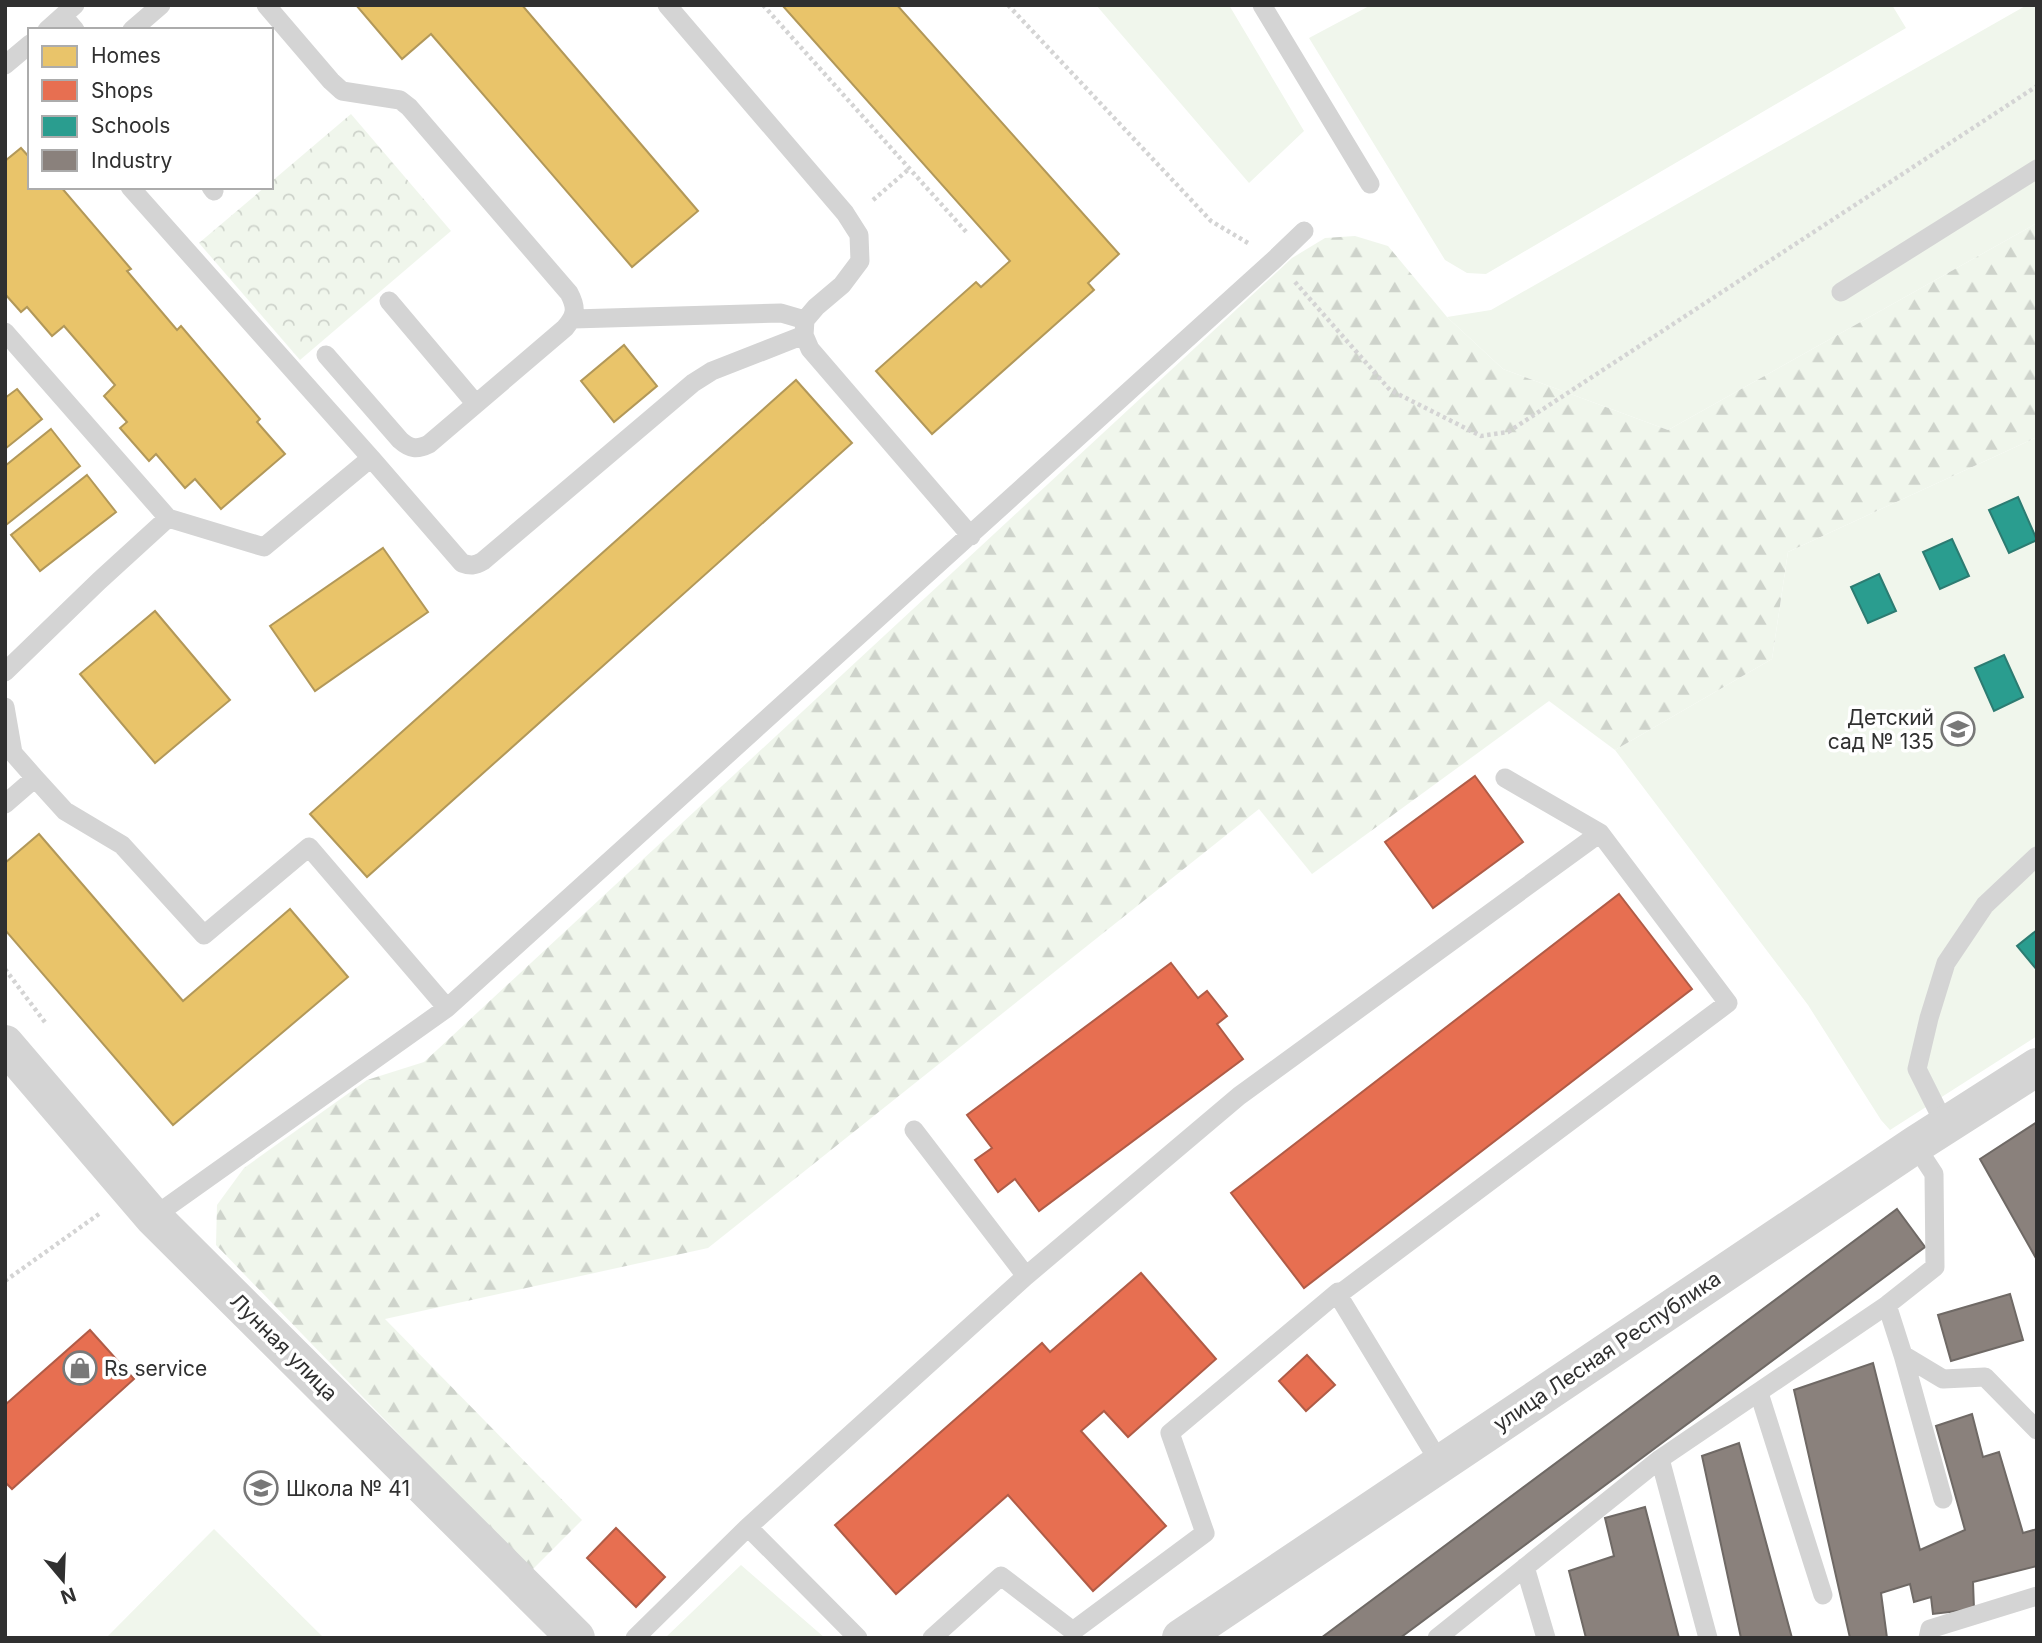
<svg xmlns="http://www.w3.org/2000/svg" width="2042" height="1643" font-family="Inter,sans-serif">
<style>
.grass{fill:#f0f6ec}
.forest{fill:url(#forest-firs)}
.park{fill:url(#park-crowns)}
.homes{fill:#e9c46a;stroke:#b29859;stroke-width:2}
.shops{fill:#e76f51;stroke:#b05c47;stroke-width:2}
.schools{fill:#2a9d8f;stroke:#2c7c72;stroke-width:2}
.industry{fill:#8a817c;stroke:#6f6965;stroke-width:2}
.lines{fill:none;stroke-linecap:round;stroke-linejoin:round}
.path{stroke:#d4d4d4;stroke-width:4.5;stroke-dasharray:3.5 3.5;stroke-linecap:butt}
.service{stroke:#d4d4d4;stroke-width:19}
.minor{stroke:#d4d4d4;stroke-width:38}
.tertiary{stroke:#d4d4d4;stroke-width:38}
.labels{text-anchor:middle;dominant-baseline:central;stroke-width:7;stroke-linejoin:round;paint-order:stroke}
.poi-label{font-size:21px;fill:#303030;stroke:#fff;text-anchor:start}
.street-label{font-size:21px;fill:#303030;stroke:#fff}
</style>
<defs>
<pattern id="forest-firs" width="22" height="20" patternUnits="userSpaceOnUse" patternTransform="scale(1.75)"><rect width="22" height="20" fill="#f0f6ec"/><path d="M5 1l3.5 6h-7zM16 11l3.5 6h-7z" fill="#ced3cb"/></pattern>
<pattern id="park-crowns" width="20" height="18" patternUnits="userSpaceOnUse" patternTransform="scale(1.75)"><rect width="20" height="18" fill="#f0f6ec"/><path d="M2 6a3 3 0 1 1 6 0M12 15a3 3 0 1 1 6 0" fill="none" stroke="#ced3cb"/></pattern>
</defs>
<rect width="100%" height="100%" fill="#fff"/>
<path class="grass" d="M1096 5H1229L1304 131 1249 183Z
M1371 5H1892L1906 28 1486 274 1467 273 1445 260 1309 38Z
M2027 5H2037V223L1668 430 1503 369 1447 317 1491 310Z
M2037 437V1036L1890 1130 1881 1120 1808 1005 1615 750 1772 659 1788 552Z
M214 1529 324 1638H106Z
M741 1565 825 1638H665Z"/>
<path class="forest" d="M2037 223V437L1788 552 1772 659 1615 750 1549 701 1312 874 1259 809 708 1248 385 1319 582 1520 531 1571 216 1245 217 1205 244 1168 367 1080 424 1062 1292 258 1325 238 1355 236 1388 246 1447 317 1503 369 1668 430Z"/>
<path class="park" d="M351 114 451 231 300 360 199 243 265 187H271V182Z"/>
<path class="homes" d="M356 5H522L698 211 632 267 431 34 402 59Z
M782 5H897L1119 254 1088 283 1094 290 932 434 876 371 976 282 981 287 1010 261Z
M21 148 30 158V187H61L131 269 127 271 177 330 181 326 260 419 257 422 285 454 221 509 195 479 185 488 156 454 149 461 120 428 127 422 104 396 115 385 64 326 52 336 27 307 21 312 5 294V161Z
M624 345 657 386 614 422 581 381Z
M796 380 852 443 367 877 310 814Z
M17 389 42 419 5 449V398Z
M51 429 80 466 6 525 5 466Z
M87 475 116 512 40 571 11 535Z
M383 548 428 612 315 691 270 626Z
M155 611 230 700 155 763 80 674Z
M39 834 183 1001 290 909 348 977 173 1125 5 930V863Z"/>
<path class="shops" d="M1475 776 1523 842 1433 908 1385 842Z
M1619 894 1692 989 1304 1288 1231 1193Z
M1171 963 1198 998 1207 991 1227 1016 1217 1024 1243 1059 1039 1211 1015 1179 998 1192 975 1160 992 1148 967 1115Z
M1141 1273 1216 1359 1128 1437 1104 1411 1081 1431 1166 1526 1093 1591 1008 1495 896 1594 835 1525 1042 1343 1050 1352Z
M90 1330 134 1379 12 1489 5 1482V1405Z
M1307 1355 1335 1385 1306 1411 1279 1381Z
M616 1528 665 1577 636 1607 587 1558Z"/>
<path class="schools" d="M2018 497 2037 540 2009 553 1989 510Z
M1952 539 1969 576 1940 589 1923 552Z
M1879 574 1896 611 1868 623 1851 587Z
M2004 655 2023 697 1994 711 1975 668Z
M2037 930V970L2017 946Z"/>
<path class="industry" d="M2037 1122V1260L1980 1159Z
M1897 1209 1925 1247 1400 1638H1321Z
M2010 1294 2023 1340 1951 1361 1938 1315Z
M1873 1363 1920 1550 1965 1530 1936 1426 1972 1414 1983 1457 1999 1452 2023 1533 2037 1529V1566L1973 1582 1974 1609 1933 1614 1931 1597 1914 1602 1910 1584 1881 1593 1887 1638H1850L1794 1390Z
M1739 1443 1792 1638H1741L1702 1456Z
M1645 1507 1679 1638H1586L1569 1571 1614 1556 1605 1518Z"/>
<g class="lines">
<path class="path" d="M763 5 968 234
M1008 5 1211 221 1248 243
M873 200 909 169
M1295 282 1390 390 1481 436 1508 432 2037 86
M5 969 47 1025
M5 1281 99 1214"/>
<path class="service" d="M266 5 331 81 342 91 400 100 409 107 569 293C577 308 576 315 565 328L429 444C417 450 410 449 400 440L326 355
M667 5 845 213 859 235 860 261 842 285 816 307 805 320 804 335 810 349 971 536
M1262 5 1370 184
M63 16 75 30
M47 30 75 5
M132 30 161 5
M5 65 30 44
M211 187 214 191
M1841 292 2037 169
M389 301 476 404
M573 319 781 313 805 320
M5 332 168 518 264 547 371 458 130 187
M371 458 462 563C470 566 475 566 483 561L693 383 712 371 804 335
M5 672 99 581 168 518
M5 707 13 753 35 778 65 811 122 845 204 935 309 847 447 1008
M5 804 35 778
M1945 1125 1917 1069 1929 1018 1946 963 1985 905 2037 856
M914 1130 1026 1276
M153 1217 447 1008 1275 259 1304 231
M1887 1305 1903 1355 1943 1499
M1903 1355 1943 1379 1985 1377 2037 1430
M1759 1393 1823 1595
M1660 1459 1887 1305 1935 1267 1934 1174 1915 1145
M1440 1463 1338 1295 1728 1003 1600 833 1505 778
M748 1527 1026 1276 1239 1096 1600 833
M1525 1567 1546 1638
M635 1638 748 1527 858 1638
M932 1638 1001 1576 1073 1631 1205 1533 1170 1433 1338 1292V1295
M1437 1638 1660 1459 1708 1638
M1928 1638 1930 1629 2037 1596"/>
<path class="minor" d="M1181 1638 1915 1145 2037 1067"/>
<path class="tertiary" d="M5 1044 153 1217 576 1638"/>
</g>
<defs>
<symbol id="school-ring" viewBox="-11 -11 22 22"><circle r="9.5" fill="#fff" stroke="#787878" stroke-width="1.5"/><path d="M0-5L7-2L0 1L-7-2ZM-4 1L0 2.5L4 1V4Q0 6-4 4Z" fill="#787878"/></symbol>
<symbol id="shop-ring" viewBox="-11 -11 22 22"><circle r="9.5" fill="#fff" stroke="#787878" stroke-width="1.5"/><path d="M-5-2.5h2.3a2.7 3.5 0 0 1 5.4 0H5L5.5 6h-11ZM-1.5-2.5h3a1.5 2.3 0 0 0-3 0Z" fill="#787878"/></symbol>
</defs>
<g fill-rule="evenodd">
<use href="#school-ring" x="1939" y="710" width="38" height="38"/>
<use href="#shop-ring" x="61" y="1349" width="38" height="38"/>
<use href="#school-ring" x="242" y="1469" width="38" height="38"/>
</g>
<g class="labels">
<g class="poi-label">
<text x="1934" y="717" text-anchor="end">Детский<tspan x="1934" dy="24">сад № 135</tspan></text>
<text x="104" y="1368">Rs service</text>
<text x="286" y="1488">Школа № 41</text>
</g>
<g class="street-label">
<text transform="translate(284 1347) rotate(45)">Лунная улица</text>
<text transform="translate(1607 1351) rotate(-34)">улица Лесная Республика</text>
</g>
</g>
<rect width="2042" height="1643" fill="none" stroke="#303030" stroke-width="14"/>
<rect x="28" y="28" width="245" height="161" fill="#ffffff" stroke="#acacac" stroke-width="2"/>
<rect x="42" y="46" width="35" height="21" fill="#e9c46a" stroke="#acacac" stroke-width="2"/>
<text x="91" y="63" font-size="21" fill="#303030">Homes</text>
<rect x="42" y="80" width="35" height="21" fill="#e76f51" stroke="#acacac" stroke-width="2"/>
<text x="91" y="98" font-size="21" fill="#303030">Shops</text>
<rect x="42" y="116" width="35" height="21" fill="#2a9d8f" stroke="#acacac" stroke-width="2"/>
<text x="91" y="133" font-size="21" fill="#303030">Schools</text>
<rect x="42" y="150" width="35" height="21" fill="#8a817c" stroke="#acacac" stroke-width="2"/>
<text x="91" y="168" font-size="21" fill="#303030">Industry</text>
<g transform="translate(63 1580) rotate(161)" stroke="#ffffff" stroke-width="5" paint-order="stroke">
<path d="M0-5L12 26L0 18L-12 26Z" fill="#303030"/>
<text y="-10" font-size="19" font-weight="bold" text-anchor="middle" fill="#303030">N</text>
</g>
</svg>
